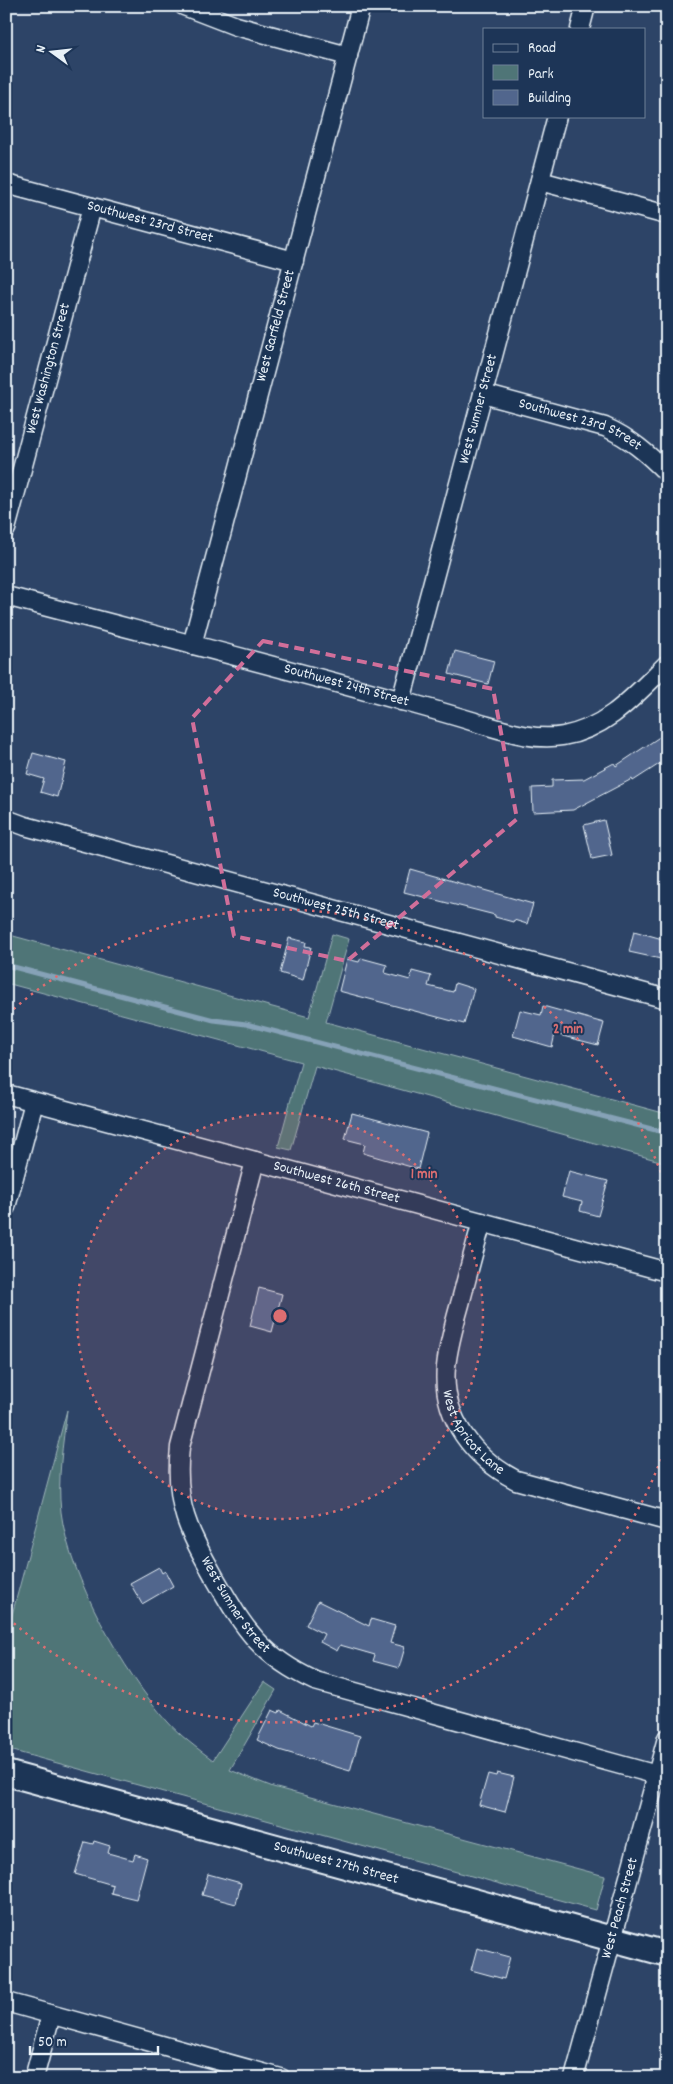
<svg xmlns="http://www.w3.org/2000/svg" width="673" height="2084" font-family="Dekko,sans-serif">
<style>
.green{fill:#4f7577;stroke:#9cb3b8}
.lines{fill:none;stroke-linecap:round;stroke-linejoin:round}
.stream{stroke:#86a2b7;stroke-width:5}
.building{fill:#51668d;stroke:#e8f1f8}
.street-casing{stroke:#e8f1f8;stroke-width:21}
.secondary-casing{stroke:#e8f1f8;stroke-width:28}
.street{stroke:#1d3557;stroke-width:18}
.secondary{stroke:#1d3557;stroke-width:24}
.marked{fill:none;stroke:#d16f9a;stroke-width:4;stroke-dasharray:10 6;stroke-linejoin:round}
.ring{fill:none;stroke:#dc6e71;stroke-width:2.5;stroke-dasharray:2.5 5}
.labels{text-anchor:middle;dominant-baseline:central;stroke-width:4;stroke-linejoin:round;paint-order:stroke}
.street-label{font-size:15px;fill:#e8f1f8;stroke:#1d3557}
.centre{fill:#dc6e71;stroke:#1d3557;stroke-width:2.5}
.ring-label{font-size:15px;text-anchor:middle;font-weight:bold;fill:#dc6e71;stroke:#1d3557;stroke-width:4;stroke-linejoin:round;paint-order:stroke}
</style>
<rect width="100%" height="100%" fill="#2d4467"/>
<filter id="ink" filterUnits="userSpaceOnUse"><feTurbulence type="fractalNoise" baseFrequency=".02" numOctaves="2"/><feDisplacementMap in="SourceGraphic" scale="10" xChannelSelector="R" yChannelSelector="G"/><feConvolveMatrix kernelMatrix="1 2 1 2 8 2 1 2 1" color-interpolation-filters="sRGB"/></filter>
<g filter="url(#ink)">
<path class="green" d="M6 934 309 1017 332 934 349 939 326 1022 667 1114V1163L315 1066 291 1150 278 1147 301 1062 6 983Z
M67 1410C63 1444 57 1478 61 1512 69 1576 124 1673 167 1721 179 1735 198 1749 213 1760L264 1682 276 1690 230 1770 273 1787 605 1876 596 1910 6 1749V1637Z"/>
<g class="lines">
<path class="stream" d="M6 965 214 1020 246 1024 667 1133"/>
</g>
<path class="building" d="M455 651 494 661 488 684 449 674Z
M667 732V759L633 781 632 779 573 810 533 812 532 788 552 787V780L584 779 614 763 616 766Z
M33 753 66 762 57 797 40 792 44 779 27 774Z
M604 820 612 855 592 859 584 825Z
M410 869 533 904 527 924 514 920 513 922 495 917V915L404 892Z
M634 931 666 940 661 959 629 952Z
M289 938 306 942 305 946 311 947 303 980 280 973Z
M361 958 387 965 385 973 410 980 412 971 431 976 428 986 453 992 455 983 474 989 464 1024 339 991 347 959 359 962Z
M543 1006 604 1023 598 1045 555 1034 552 1047 513 1036 520 1010 541 1015Z
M352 1113 427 1133 418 1169 363 1153 365 1144 345 1139Z
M569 1171 608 1181 598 1216 580 1211 582 1202 562 1197Z
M259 1288 282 1294 272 1332 250 1326Z
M159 1567 162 1573 165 1571 173 1586 142 1604 130 1583Z
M318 1601 369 1626 371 1619 395 1626 390 1643 405 1647 399 1668 373 1661 375 1655 340 1645 337 1651 320 1642 324 1634 306 1625Z
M272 1710 279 1713 280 1710 311 1726 313 1722 360 1736 350 1771 279 1750 257 1740Z
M497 1773 514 1777 505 1812 479 1805 488 1774 496 1776Z
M94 1841 110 1846 108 1853 133 1860 135 1854 147 1858 136 1899 111 1893 113 1885 75 1874 85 1842 93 1844Z
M208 1874 241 1883 236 1904 202 1895Z
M477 1948 510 1957 504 1979 471 1970Z"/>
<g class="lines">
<defs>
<g id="street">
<path d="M184 6 236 26 348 56"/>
<path d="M580 29 586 6"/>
<path d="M540 181 667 215"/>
<path id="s1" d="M6 184 294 261"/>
<path id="s2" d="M483 394 605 427C630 438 648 454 667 473"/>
<path id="s3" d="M6 529 92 207"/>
<path id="s4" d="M6 596C138 631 270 664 402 701 427 708 453 715 478 723 506 731 534 741 563 736 608 728 636 694 667 664"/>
<path id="s5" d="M192 645 361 6"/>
<path id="s6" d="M401 701 557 116"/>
<path id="s7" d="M6 819 25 826 667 999"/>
<path id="s8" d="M6 1094 667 1272"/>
<path id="s9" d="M255 1161 180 1447C174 1505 188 1530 216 1580 245 1630 261 1656 315 1681L657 1775"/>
<path d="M6 1207 34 1102"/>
<path id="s10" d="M482 1222C474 1249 467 1277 460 1304 454 1325 448 1346 446 1367 441 1418 474 1458 516 1480L667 1521"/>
<path d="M6 2002 281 2078"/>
<path d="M34 2078 51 2015"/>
<path id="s11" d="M574 2078 667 1738"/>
</g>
<g id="secondary">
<path id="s12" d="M6 1773 667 1954"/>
</g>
</defs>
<use href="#street" class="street-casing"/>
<use href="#secondary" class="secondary-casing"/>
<use href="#street" class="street"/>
<use href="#secondary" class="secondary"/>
</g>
</g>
<path class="marked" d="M263 641 493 689 517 819 347 961 234 936 192 718Z"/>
<circle cx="280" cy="1316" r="203" fill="#dc6e71" fill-opacity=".12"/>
<g class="ring">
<circle cx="280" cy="1316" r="203"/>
<path d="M666 1445A407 407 0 0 1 8 1618M8 1014A407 407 0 0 1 666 1187"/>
</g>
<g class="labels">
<g class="street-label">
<text stroke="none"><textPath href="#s1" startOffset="149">Southwest 23rd Street</textPath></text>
<text stroke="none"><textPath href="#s5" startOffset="330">West Garfield Street</textPath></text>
<text stroke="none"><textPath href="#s3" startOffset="166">West Washington Street</textPath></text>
<text stroke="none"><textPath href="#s6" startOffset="302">West Sumner Street</textPath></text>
<text stroke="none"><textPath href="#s2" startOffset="102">Southwest 23rd Street</textPath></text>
<text stroke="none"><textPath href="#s4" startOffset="352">Southwest 24th Street</textPath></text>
<text stroke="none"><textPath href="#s7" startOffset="342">Southwest 25th Street</textPath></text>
<text stroke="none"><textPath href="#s8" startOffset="342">Southwest 26th Street</textPath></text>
<text stroke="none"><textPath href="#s10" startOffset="224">West Apricot Lane</textPath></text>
<text stroke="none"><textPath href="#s9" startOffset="468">West Sumner Street</textPath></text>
<text stroke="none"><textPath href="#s12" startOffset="342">Southwest 27th Street</textPath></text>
<text stroke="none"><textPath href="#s11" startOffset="176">West Peach Street</textPath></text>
</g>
</g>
<circle cx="280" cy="1316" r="8" class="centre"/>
<g class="ring-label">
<text x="568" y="1033">2 min</text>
<text x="424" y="1178">1 min</text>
</g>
<rect width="673" height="2084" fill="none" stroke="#1d3557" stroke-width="25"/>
<rect x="12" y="12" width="648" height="2059" fill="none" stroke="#e8f1f8" stroke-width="2" filter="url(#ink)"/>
<rect x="483" y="28" width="162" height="90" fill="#1d3557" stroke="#6e8097"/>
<rect x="493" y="44" width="25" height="8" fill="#1d3557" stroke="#6e8097"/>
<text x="528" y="52" font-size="15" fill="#e8f1f8">Road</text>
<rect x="493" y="65" width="25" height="15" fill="#4f7577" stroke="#6e8097"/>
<text x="528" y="78" font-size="15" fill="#e8f1f8">Park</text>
<rect x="493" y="90" width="25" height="15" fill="#51668d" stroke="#6e8097"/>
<text x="528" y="102" font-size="15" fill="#e8f1f8">Building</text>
<g transform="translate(52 52) rotate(285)" stroke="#1d3557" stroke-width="4" paint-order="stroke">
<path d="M0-4L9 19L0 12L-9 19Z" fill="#e8f1f8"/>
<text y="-8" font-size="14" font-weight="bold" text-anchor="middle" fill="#e8f1f8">N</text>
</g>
<path d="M30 2046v8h128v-8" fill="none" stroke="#e8f1f8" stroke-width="2.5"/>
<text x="38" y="2046" font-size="15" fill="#e8f1f8" stroke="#1d3557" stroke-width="4" paint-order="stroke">50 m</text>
</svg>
